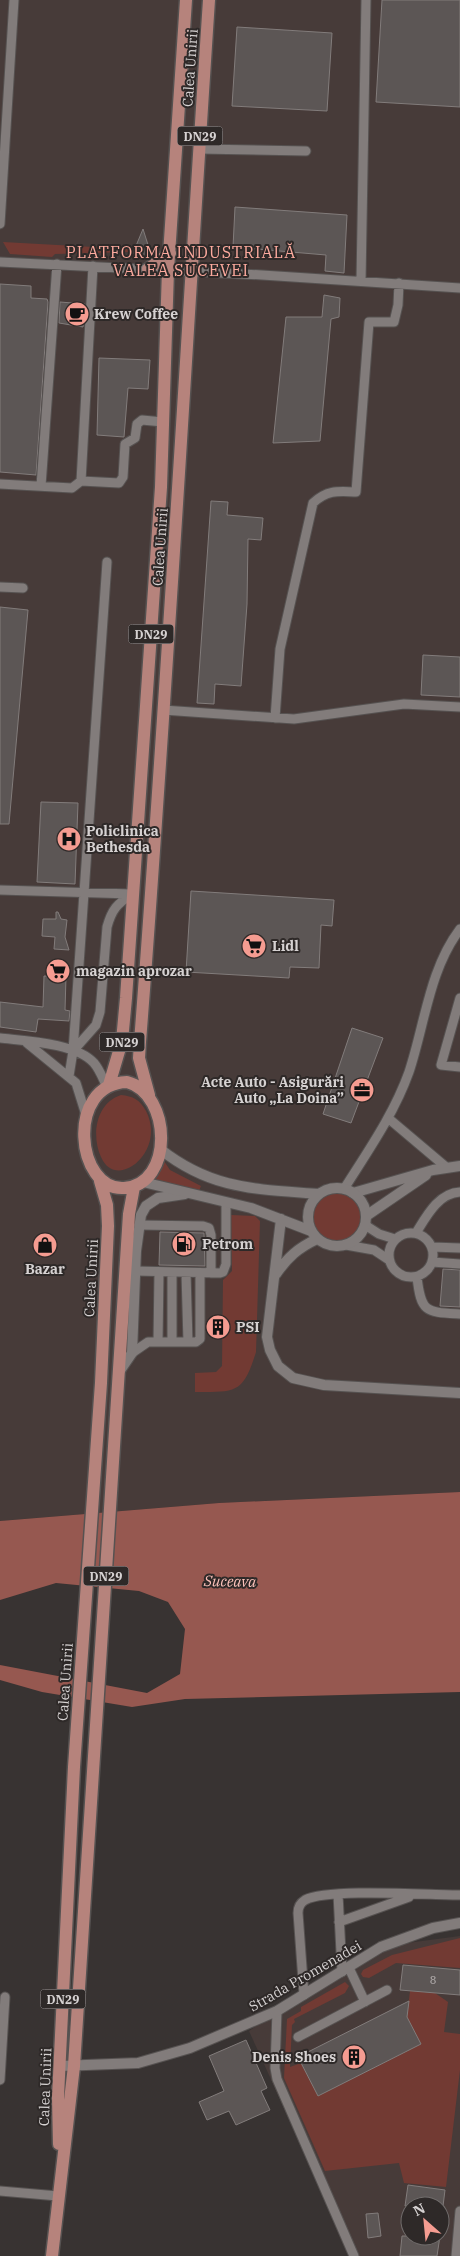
<svg xmlns="http://www.w3.org/2000/svg" width="460" height="2256" font-family="'IBM Plex Serif',serif">
<style>
.built{fill:#473b39;fill-rule:evenodd}
.green{fill:#723a33}
.water{fill:#965850}
.building{fill:#5c5655;stroke:#827c7b}
.lines{fill:none;stroke-linecap:round;stroke-linejoin:round}
.service-casing{stroke:#565251;stroke-width:11}
.minor-casing{stroke:#565251;stroke-width:12}
.tertiary-casing{stroke:#565251;stroke-width:12}
.primary-casing{stroke:#565251;stroke-width:15}
.service{stroke:#827c7b;stroke-width:9}
.minor{stroke:#827c7b;stroke-width:10}
.tertiary{stroke:#827c7b;stroke-width:10}
.primary{stroke:#b6837c;stroke-width:12}
.labels{text-anchor:middle;dominant-baseline:central;stroke-width:4;stroke-linejoin:round;paint-order:stroke}
.number-label{font-size:11px;fill:#b8b3b3}
.shield{fill:#2e2928;stroke:#a49f9f;stroke-width:1}
.shield-label{font-size:12px;font-weight:bold;fill:#d6d2d2}
.street-label{font-size:14px;fill:#d6d2d2;stroke:#2e2928}
.poi-label{font-size:14px;font-weight:bold;fill:#d6d2d2;stroke:#2e2928;text-anchor:start}
.water-label{font-size:15px;font-style:italic;fill:#fcc2ba;stroke:#2e2928}
.quarter-label{font-size:16px;letter-spacing:1px;fill:#fcaa9e;stroke:#2e2928}
</style>
<rect width="100%" height="100%" fill="#383332"/>
<path class="built" d="M0 0H460V1492L219 1503 0 1521Z
M460 1936V2256H351L249 2031 369 1948ZM410 2206H440V2236H410Z"/>
<path class="green" d="M3 242 130 249 132 252 55 254 52 257 10 254Z
M121 1095C133 1096 140 1100 146 1111 167 1152 116 1192 101 1157 91 1135 96 1103 121 1095Z
M164 1161 170 1170 201 1186 199 1191 154 1180Z
M310 1217a27 27 0 1 1 54 0a27 27 0 1 1-54 0Z
M231 1215 255 1216 260 1221 256 1352C243 1394 236 1392 195 1392V1373L216 1372 222 1366 223 1280 232 1271Z
M460 1938V1968L396 1963 369 1978 363 1977 361 1974 363 1970 392 1955Z
M345 1982 349 1986 345 1993 294 2019 295 2022 292 2025 290 2067 301 2063 318 2096 421 2044 407 2017 410 1991 435 1993 448 2002 444 2032 460 2034V2070L446 2187 404 2183 399 2163 325 2171 284 2078 287 2019 301 2011V2007Z"/>
<path class="water" d="M460 1492V1692L185 1699 132 1707 42 1692 0 1680V1665L147 1693 180 1674 185 1629 168 1602 139 1591 56 1583 0 1600V1521L219 1503Z"/>
<path class="building" d="M382 0H460V107L376 102Z
M237 27 332 33 327 111 232 106Z
M235 207 347 215 344 273 325 271 326 255 233 247Z
M143 229 149 248 148 259H142L133 253Z
M0 284 31 286V298L47 299 48 302 36 475 0 472Z
M324 295 340 298 339 317 331 319 320 441 273 443 286 317H322Z
M60 302 85 304 83 327 59 323Z
M99 358 150 360 148 389 128 388 124 437 97 435Z
M211 501 228 502 227 515 263 518 261 540 248 539 247 604 241 686 215 684 214 704 197 703Z
M0 607 28 610 9 824H0Z
M423 655 460 657V697L421 695Z
M41 802 78 803 75 884 37 882Z
M191 891 334 900 332 926 321 925 319 968 290 967 289 978 186 972Z
M56 912H58L61 919 67 920 65 937 69 950 54 949 55 937 42 936 43 919H56Z
M44 976 66 977 65 1010 70 1011 69 1021 38 1019 36 1032 0 1027V1002L43 1007Z
M352 1028 383 1038 351 1123 323 1114Z
M160 1232 204 1233 205 1266 159 1265Z
M443 1269 460 1270V1307L440 1306Z
M403 1965 460 1970V1995L400 1990Z
M409 2001 407 2017 421 2044 318 2096 298 2057Z
M246 2040 267 2088 261 2091 270 2110 236 2125 229 2111 207 2120 199 2102 224 2091 209 2056Z
M408 2185 445 2190 443 2206H405Z
M378 2213 381 2236 368 2238 366 2214Z
M402 2236H440L437 2256H400Z"/>
<g class="lines">
<defs>
<path id="service" d="M199 149 306 151
M0 224 14 0
M0 262 262 275 460 288
M361 281 366 0
M81 481 119 483 123 477 125 444 135 438 137 424 142 420 163 422
M0 484 72 488 81 481 93 266
M41 486 57 264
M0 587 23 588
M163 710 294 719 404 704 460 707
M275 718 280 649 313 503C327 490 337 491 356 492L369 322H394L398 305 399 283
M0 890 132 894
M460 998 441 1065 460 1067
M0 1038C26 1041 76 1043 94 1063 100 1070 103 1079 107 1087
M27 1043 76 1083 86 1115
M73 1051 96 1025 100 1012 107 927C112 909 117 904 132 894
M69 1076 73 1051 107 562
M388 1118 446 1167
M344 1189C368 1151 394 1114 409 1072 425 1024 429 970 460 929
M139 1225 203 1226 209 1228 211 1235V1273
M365 1225 379 1234 395 1239
M389 1255a22 22 0 1 1 44 0a22 22 0 1 1-44 0Z
M416 1233C426 1217 438 1193 460 1192
M346 1245 374 1250 389 1260
M432 1247 460 1248
M432 1262 460 1264
M136 1271 220 1273 223 1272 226 1264V1203
M186 1273 188 1342
M417 1277C421 1313 426 1312 460 1314
M158 1342 159 1272
M172 1342V1272
M132 1353 148 1342H196L200 1339V1273
M338 1894 342 1972
M339 1922 409 1897
M349 1968 365 2002
M304 1995 298 1913C298 1908 300 1903 305 1900 328 1888 429 1895 460 1895
M277 2011 275 2068 277 2079 354 2256
M298 2037 387 1990
M0 2080 5 1997
M0 2191 58 2196
M456 2256 460 2211"/>
<path id="minor" d="M353 1193 433 1170 460 1166
M366 1216 426 1175
M119 1372 132 1353 136 1251 141 1215 146 1206 158 1198 185 1194
M60 2066 138 2063 190 2048 277 2011 381 1947 433 1928 460 1923"/>
<path id="tertiary" d="M160 1149C212 1190 256 1189 319 1194
M143 1182 251 1208 311 1231
M308 1217a29 29 0 1 1 58 0a29 29 0 1 1-58 0Z
M281 1219 267 1337 270 1350 278 1366 293 1378 324 1385 460 1393
M276 1274C288 1257 298 1248 317 1239"/>
<path id="primary" d="M148 269 170 253
M127 1082C172 1094 174 1185 124 1188 76 1191 65 1084 127 1082Z
M109 1085 122 1041 126 998 161 487 168 270 186 0
M149 1095 139 1058 140 1042C167 695 186 347 209 0
M59 2144 58 2097 74 1767 101 1383 108 1226 107 1205 100 1181
M52 2256 74 2066 129 1214 134 1187"/>
</defs>
<use href="#service" class="service-casing"/>
<use href="#minor" class="minor-casing"/>
<use href="#tertiary" class="tertiary-casing"/>
<use href="#primary" class="primary-casing"/>
<use href="#service" class="service"/>
<use href="#minor" class="minor"/>
<use href="#tertiary" class="tertiary"/>
<use href="#primary" class="primary"/>
</g>
<defs>
<symbol id="cafe-disc" viewBox="-11 -11 22 22"><circle r="9.5" fill="#f59c91" stroke="#2e2928"/><path d="M-5.5-4.5H6V0H3Q3 3.5 0 3.5H-2.5Q-5.5 3.5-5.5 0ZM3-3.2v2h1.7v-2ZM-6 4.5H4V6H-6Z" fill="#111"/></symbol>
<symbol id="hospital-disc" viewBox="-11 -11 22 22"><circle r="9.5" fill="#f59c91" stroke="#2e2928"/><path d="M-5-5h3v3.5h4V-5h3V5h-3V1.5h-4V5h-3Z" fill="#111"/></symbol>
<symbol id="supermarket-disc" viewBox="-11 -11 22 22"><circle r="9.5" fill="#f59c91" stroke="#2e2928"/><path d="M-6-5.5h2.5l.6 2H6L4.5 2H-2.5L-4.4-4H-6ZM-1.5 3.2a1.3 1.3 0 1 0 .1 0ZM3 3.2a1.3 1.3 0 1 0 .1 0Z" fill="#111"/></symbol>
<symbol id="office-disc" viewBox="-11 -11 22 22"><circle r="9.5" fill="#f59c91" stroke="#2e2928"/><path d="M-6-3h4V-5.5h4V-3h4V5H-6ZM-1-4.5V-3h2v-1.5ZM-6 0V1H6V0Z" fill="#111"/></symbol>
<symbol id="fuel-disc" viewBox="-11 -11 22 22"><circle r="9.5" fill="#f59c91" stroke="#2e2928"/><path d="M-5.5-6h7V0h2V4h1.3V-2.5L3-4.5l.8-.8L6-3V5H2.5V1h-1V6h-7ZM-4.2-4.7v3.2H.2V-4.7Z" fill="#111"/></symbol>
<symbol id="shop-disc" viewBox="-11 -11 22 22"><circle r="9.5" fill="#f59c91" stroke="#2e2928"/><path d="M-5-2.5h2.3a2.7 3.5 0 0 1 5.4 0H5L5.5 6h-11ZM-1.5-2.5h3a1.5 2.3 0 0 0-3 0Z" fill="#111"/></symbol>
<symbol id="building-disc" viewBox="-11 -11 22 22"><circle r="9.5" fill="#f59c91" stroke="#2e2928"/><path d="M-4-6H4V6H1V3H-1V6H-4ZM-2.5-4.3h1.7v1.8h-1.7ZM.8-4.3h1.7v1.8H.8ZM-2.5-1h1.7V.8h-1.7ZM.8-1h1.7V.8H.8Z" fill="#111"/></symbol>
</defs>
<g fill-rule="evenodd">
<use href="#cafe-disc" x="63" y="300" width="28" height="28"/>
<use href="#hospital-disc" x="55" y="825" width="28" height="28"/>
<use href="#supermarket-disc" x="240" y="932" width="28" height="28"/>
<use href="#supermarket-disc" x="44" y="957" width="28" height="28"/>
<use href="#office-disc" x="348" y="1076" width="28" height="28"/>
<use href="#fuel-disc" x="170" y="1230" width="28" height="28"/>
<use href="#shop-disc" x="31" y="1231" width="28" height="28"/>
<use href="#building-disc" x="204" y="1313" width="28" height="28"/>
<use href="#building-disc" x="340" y="2043" width="28" height="28"/>
</g>
<g class="labels">
<g class="number-label">
<text x="433" y="1980">8</text>
</g>
<g class="shield">
<rect x="177.5" y="126.5" width="45" height="19" rx="4"/>
<rect x="128.5" y="624.5" width="45" height="19" rx="4"/>
<rect x="99.5" y="1032.5" width="45" height="19" rx="4"/>
<rect x="83.5" y="1566.5" width="45" height="19" rx="4"/>
<rect x="40.5" y="1989.5" width="45" height="19" rx="4"/>
</g>
<g class="shield-label">
<text x="200" y="136">DN29</text>
<text x="151" y="634">DN29</text>
<text x="122" y="1042">DN29</text>
<text x="106" y="1576">DN29</text>
<text x="63" y="1999">DN29</text>
</g>
<g class="street-label">
<text transform="translate(190 68) rotate(-86)">Calea Unirii</text>
<text transform="translate(160 547) rotate(-86)">Calea Unirii</text>
<text transform="translate(91 1278) rotate(-87)">Calea Unirii</text>
<text transform="translate(65 1682) rotate(-86)">Calea Unirii</text>
<text transform="translate(305 1976) rotate(-30)">Strada Promenadei</text>
<text transform="translate(45 2087) rotate(-88)">Calea Unirii</text>
</g>
<g class="poi-label">
<text x="94" y="314">Krew Coffee</text>
<text x="86" y="831">Policlinica<tspan x="86" dy="16">Bethesda</tspan></text>
<text x="272" y="946">Lidl</text>
<text x="76" y="971">magazin aprozar</text>
<text x="344" y="1082" text-anchor="end">Acte Auto - Asigurări<tspan x="344" dy="16">Auto „La Doina”</tspan></text>
<text x="202" y="1244">Petrom</text>
<text x="45" y="1269" text-anchor="middle">Bazar</text>
<text x="236" y="1327">PSI</text>
<text x="336" y="2057" text-anchor="end">Denis Shoes</text>
</g>
<g class="water-label">
<text transform="translate(230 1581) rotate(1)">Suceava</text>
</g>
<g class="quarter-label">
<text x="181" y="252">PLATFORMA INDUSTRIALĂ<tspan x="181" dy="18">VALEA SUCEVEI</tspan></text>
</g>
</g>
<g transform="translate(425 2221) rotate(333)"><circle r="24" fill="#2e2928" stroke="#716d6c"/>
<path d="M0-4L9 19L0 12L-9 19Z" fill="#f59c91"/>
<text y="-8" font-size="14" font-weight="bold" text-anchor="middle" fill="#d6d2d2">N</text>
</g>
</svg>
